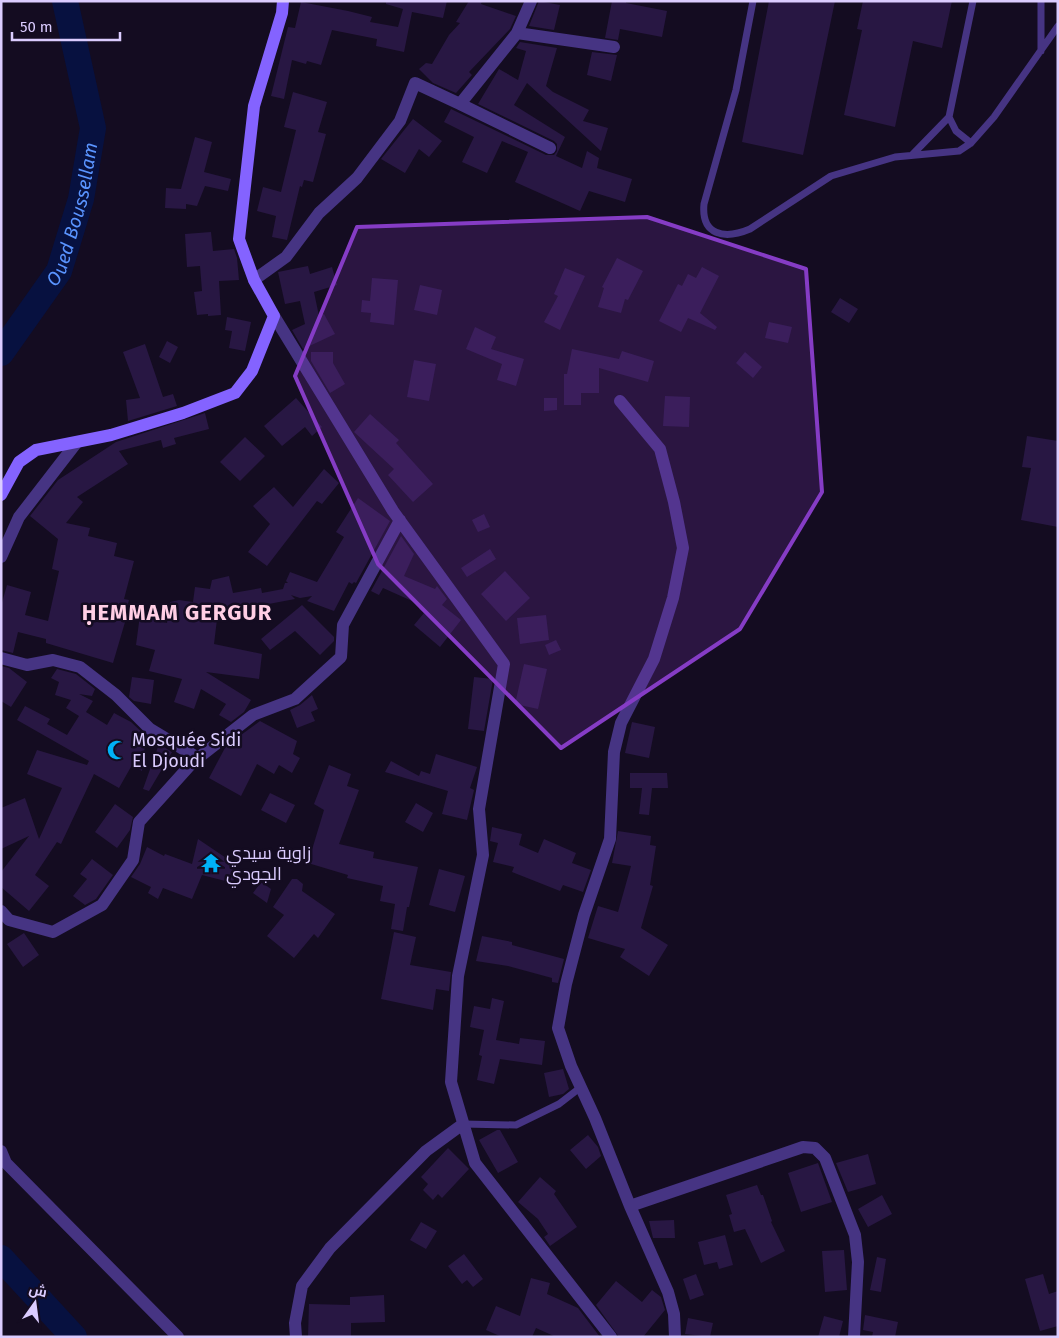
<svg xmlns="http://www.w3.org/2000/svg" width="1059" height="1338" font-family="'Fira Sans',Cairo,sans-serif">
<style>
.lines{fill:none;stroke-linecap:round;stroke-linejoin:round}
.river{stroke:#071140;stroke-width:26}
.building{fill:#281743}
.lane{stroke:#463483;stroke-width:7}
.street{stroke:#463483;stroke-width:12}
.secondary{stroke:#8463ff;stroke-width:12}
.marked{fill:#853cc5;fill-opacity:0.2;stroke:#853cc5;stroke-width:4;stroke-linejoin:round}
.labels{text-anchor:middle;dominant-baseline:central;stroke-width:5;stroke-linejoin:round;paint-order:stroke}
.poi-label{font-size:18px;fill:#dbccff;stroke:#140c21;text-anchor:start}
.water-label{font-size:19px;font-style:italic;fill:#5a94ff;stroke:#140c21}
.district-label{font-size:22px;font-weight:bold;letter-spacing:1px;fill:#ffcee4;stroke:#140c21}
</style>
<rect width="100%" height="100%" fill="#140c21"/>
<g class="lines">
<g class="river">
<path id="s1" d="M1 353 59 271 81 199 93 128 65 1"/>
<path d="M1 1258 74 1337"/>
</g>
</g>
<path class="building" d="M386 1H447L443 18 412 12 404 52 376 46 377 39 332 30 321 65 307 61 306 64 292 60 284 99 271 96 288 27 295 28 301 2 348 11 372 17 370 22 398 27 403 9 386 4Z
M469 1H482L481 4 516 16 510 29 469 72 472 75 456 93 433 83 419 69 426 63 432 64 449 35 460 23 456 22Z
M539 1 560 5 554 30 529 26Z
M612 1H626V3L667 11 662 37 620 29 618 40 605 38Z
M769 1H835L803 155 742 142Z
M863 1H952L942 48 913 41 895 127 844 115 862 30 857 29Z
M520 42 557 48 546 86 553 92 589 110 583 121 608 128 601 151 527 83 514 105 565 137 556 156 582 168 587 151 599 158 597 168 632 179 625 202 589 191 580 211 515 182 528 152 502 141 487 173 462 162 474 137 444 122 451 109 546 155H554L557 151V144L554 141 478 104 499 69 518 80 526 51 516 48Z
M592 52 617 55 611 81 587 75Z
M293 92 327 102 318 132 326 134 313 182 304 180 302 187 300 186 287 240 272 237 276 216 257 211 263 187 281 192 296 130 284 127Z
M413 119 442 141 429 157 419 149 405 173 381 159Z
M195 137 212 142 204 172 231 179 228 191 205 186 197 206 186 204V209L165 208 166 188 181 189Z
M211 232 213 251 234 249 237 258 239 280 219 281 221 315 208 316V314L197 315 194 292 202 291 200 266 187 267 185 234Z
M617 258 643 271 628 300 625 299 621 313 598 307 604 288 602 287Z
M308 266 310 274 332 267 337 285 314 292 319 316 324 314 335 334 303 349 292 330 305 324 300 301 285 304 278 272Z
M702 267 719 276 700 313 717 327 715 330 688 318 681 332 659 321 678 284 682 286 688 274 696 278Z
M565 268 585 276 560 330 544 322 558 296 554 294Z
M372 278 398 280 394 325 370 322 371 313 361 312 362 300 370 301Z
M420 285 442 290 437 315 414 310Z
M840 298 858 309 849 323 831 312Z
M227 317 251 322 245 351 229 348 232 331 225 330Z
M769 322 792 327 788 343 765 338Z
M475 327 496 337 491 349 524 359 516 386 497 380 502 364 466 349Z
M167 341 178 347 170 363 159 357Z
M145 344 163 397 173 394 177 406 128 421 126 400 140 398 123 352Z
M572 349 619 359 622 351 654 361 648 382 599 368V393H581V405H564V374H567Z
M311 352H333V363L345 384 330 393 311 361Z
M745 352 762 367 753 378 736 363Z
M414 360 436 364 429 401 407 397Z
M665 396 690 397 689 427 663 426Z
M296 398 322 427 312 436 305 427 282 446 264 426Z
M544 398H557V410L544 411Z
M205 413 209 429 174 438 176 444 163 448 161 440 119 451 128 464 77 497 83 502 66 523 90 528 88 536 117 543 114 556 134 561 124 599 129 600 126 611 128 612 113 663 46 643V639L18 632 13 653 1 650V606L7 585 31 592 25 615 48 621 59 571 52 569 58 539 30 516 58 480 116 442Z
M370 414 399 440 396 443 433 484 413 502 388 475 394 469 354 432Z
M1027 436 1058 441V527L1021 520 1031 468 1022 467Z
M245 437 265 456 240 481 220 462Z
M324 469 339 483 322 504 317 501 267 566 248 552 270 524 253 506 274 487 293 507Z
M358 498 390 521 356 583 354 582 352 584 349 582 334 611 307 601 312 596 300 598 291 595 295 599 237 610V606L218 611 214 644 262 654 259 679 206 672 251 700 244 712 231 722 219 715 226 704 201 689 194 709 174 702 182 679 149 671 155 650 136 645 140 615 167 623 170 602 179 600 193 602 195 587 210 589 212 580 229 576 233 593 261 588 262 593 283 589 285 583H288L286 581 290 572 317 582 344 537 336 532Z
M484 514 490 527 478 532 472 520Z
M401 536 414 554 404 576 435 589 437 586 447 599 442 605 461 620 440 647 414 625 424 613 419 609 421 605 383 588 379 595 371 591Z
M490 549 496 559 467 577 461 568Z
M505 571 530 598 506 621 481 594Z
M302 605 334 637V641L320 655 295 631 270 650 261 639Z
M546 615 549 640 520 644 517 618Z
M556 640 561 650 549 655 545 645Z
M524 664 547 669 538 709 515 704Z
M1 666 9 668 27 682 11 707 1 701Z
M57 669 76 674 95 689 92 696 79 694 93 701 86 712 107 725 114 713 131 722 146 736 142 771 132 765 119 788 94 774 61 844 57 842 35 875 49 886 29 911 1 887V872L29 836 1 849V808L25 798 39 839 62 788 27 774 37 750 87 765 89 761 17 720 25 706 50 719 47 724 67 735 79 716 66 708 71 700 55 695 59 682 51 678Z
M132 677 154 680 151 704 134 701 129 697Z
M474 677 493 679 484 731 468 729Z
M312 695 318 709 311 712 315 721 297 728 290 710 300 705Z
M260 721 297 741 293 754 300 758 292 773 279 765 274 774 257 764 241 796 209 778 226 746Z
M632 722 655 727 649 758 625 753Z
M159 744 172 752 149 791 143 789Z
M436 754 477 767 470 788 474 790 467 820 442 814 448 791 385 772 391 761 419 776 421 771 430 774Z
M329 765 351 774 347 786 359 790 339 844 374 852 373 858 418 867 409 907H407L403 931 391 929 395 904 380 901 383 886 347 878 348 875 308 863 324 810 314 804Z
M630 773H667L668 788H652L649 815 639 814 642 788H630Z
M270 793 295 805 286 823 261 810Z
M416 803 433 813 423 832 405 822Z
M115 804 133 817 130 830 117 848 95 832Z
M492 827 522 834 519 845 538 853 544 839 576 853 572 863 591 870 583 892 563 885 560 891 512 872 514 867 493 862 498 843 490 841Z
M618 831 651 836 650 845 656 846 650 885 653 886 641 928 668 945 649 976 620 957 625 949 588 938 598 906 618 912 631 866 612 863Z
M198 839 238 866 233 883 202 875 192 899 163 888 158 899 148 893 151 887 131 877 140 864 147 847 164 856 165 854 192 864Z
M92 859 113 875 96 899 85 905 73 896 87 879 80 874Z
M439 869 465 876 455 912 429 905Z
M292 879H297L303 884 302 891 335 914 318 938 314 934 294 958 267 936 284 915 273 907Z
M261 882 271 889 267 903 253 893Z
M394 932 416 937 410 965 451 972 449 991 436 989 433 1010 381 999Z
M24 933 39 955 23 967 7 944Z
M482 936 512 942V945L564 959 558 983 552 982V978L508 966 476 961Z
M492 998 504 1001 496 1040 519 1044 520 1038 545 1041 542 1065 500 1059 494 1084 477 1080 482 1056 479 1055 484 1030 470 1027 474 1006 490 1009Z
M563 1069 569 1089 563 1094 549 1097 544 1073Z
M497 1130H500L518 1162 498 1173 479 1140Z
M588 1135 598 1147 601 1156 586 1169 570 1150Z
M448 1148 469 1169 442 1198 438 1194 433 1200 423 1190 428 1184 421 1177Z
M868 1154 876 1184 848 1192 836 1163Z
M818 1163 832 1202 801 1212 788 1173Z
M540 1177 556 1191 554 1194 577 1227 550 1246 544 1237 548 1234 538 1219 518 1202Z
M757 1185 761 1195H763L772 1221 771 1222 785 1251 761 1263 745 1229 734 1232 729 1215 732 1214 726 1195Z
M882 1195 892 1214 868 1227 858 1209Z
M674 1220 675 1238H653L649 1221Z
M421 1222 437 1231 426 1249 410 1240Z
M725 1235 733 1265 719 1269 717 1262 704 1265 698 1242Z
M844 1250 847 1290 825 1292 822 1251Z
M464 1254 483 1279 473 1287 467 1280 462 1284 448 1266Z
M877 1257 886 1259 881 1292 870 1290Z
M696 1274 704 1295 690 1300 683 1279Z
M1043 1274 1049 1294 1058 1291V1326L1040 1331 1025 1279Z
M531 1278 550 1283 547 1294 578 1308 600 1337H556L536 1328 532 1337H502L486 1330 496 1306 520 1316Z
M616 1281 642 1302 652 1290 661 1297 665 1310 643 1337H619L596 1305Z
M384 1295 385 1322 351 1323V1337H308L309 1304 350 1305V1297Z
M865 1315 898 1322 895 1337H872L873 1332 863 1330Z
M824 1316 843 1321 839 1337H818Z
M688 1318 713 1323 710 1337 685 1334Z"/>
<g class="lines">
<path class="lane" d="M753 1 736 90 704 204C701 235 724 240 750 229L831 176 895 157 959 151 971 143 994 117 1058 26
M1041 51V1
M949 117 973 1
M912 155 949 117 956 131 971 143
M463 1124 516 1125 559 1104 581 1087"/>
<path class="street" d="M517 33 614 47
M460 104 550 148
M254 280 286 257 319 213 357 178 400 121 415 83 460 104 517 33 531 1
M274 316 393 511 504 664 479 809 483 855 458 976 451 1082 475 1163 611 1337
M620 401 660 449 674 502 683 548 673 598 654 659 621 723 614 752 610 839 584 915 566 984 558 1028 571 1066 595 1118 630 1206 668 1292 674 1314 675 1337
M1 557 19 517 77 442
M1 658 27 665 53 660 80 667 116 695 150 729 198 758
M1 911 9 920 53 932 102 905 133 860 139 822 193 762 253 715 295 699 341 657 343 625 400 520
M1 1151 6 1163 178 1337
M630 1206 803 1147 815 1148 825 1158 855 1235 858 1262 854 1337
M296 1337 295 1323 302 1286 330 1248 426 1151 463 1124"/>
<path class="secondary" d="M1 495 19 462 36 450 111 435 183 413 235 393 252 371 274 316 254 280 239 239 254 106 282 13 283 1"/>
</g>
<path class="marked" d="M647 217 806 269 822 492 740 629 561 748 378 564 295 376 357 227Z"/>
<defs>
<symbol id="mosque-bare" viewBox="-9 -9 18 18"><path d="M3.5-4.9A6 6 0 1 0 3.5 4.9A5 5 0 1 1 3.5-4.9Z" fill="#00b1f7" stroke="#140c21" stroke-width="2.5" paint-order="stroke"/></symbol>
<symbol id="temple-bare" viewBox="-9 -9 18 18"><path d="M0-6L5-2H3V0L6.5 2.5H4V6H1.5V3h-3V6H-4V2.5H-6.5L-3 0V-2H-5Z" fill="#00b1f7" stroke="#140c21" stroke-width="2.5" paint-order="stroke"/></symbol>
</defs>
<g fill-rule="evenodd">
<use href="#mosque-bare" x="103" y="736" width="28" height="28"/>
<use href="#temple-bare" x="197" y="849" width="28" height="28"/>
</g>
<g class="labels">
<g class="poi-label">
<text x="132" y="740">Mosquée Sidi<tspan x="132" dy="21">El Djoudi</tspan></text>
<text x="226" y="853">زاوية سيدي<tspan x="226" dy="21">الجودي</tspan></text>
</g>
<g class="water-label">
<text stroke="none"><textPath href="#s1" startOffset="159">Oued Boussellam</textPath></text>
</g>
<g class="district-label">
<text x="177" y="612">ḤEMMAM GERGUR</text>
</g>
</g>
<rect width="1059" height="1338" fill="none" stroke="#dbccff" stroke-width="5"/>
<g transform="translate(35 1303) rotate(14)" stroke="#140c21" stroke-width="4" paint-order="stroke">
<path d="M0-4L9 19L0 12L-9 19Z" fill="#dbccff"/>
<text y="-8" font-size="14" font-weight="bold" text-anchor="middle" fill="#dbccff">ش</text>
</g>
<path d="M12 32v8h108v-8" fill="none" stroke="#dbccff" stroke-width="2.5"/>
<text x="20" y="32" font-size="15" fill="#dbccff" stroke="#140c21" stroke-width="4" paint-order="stroke">50 m</text>
</svg>
